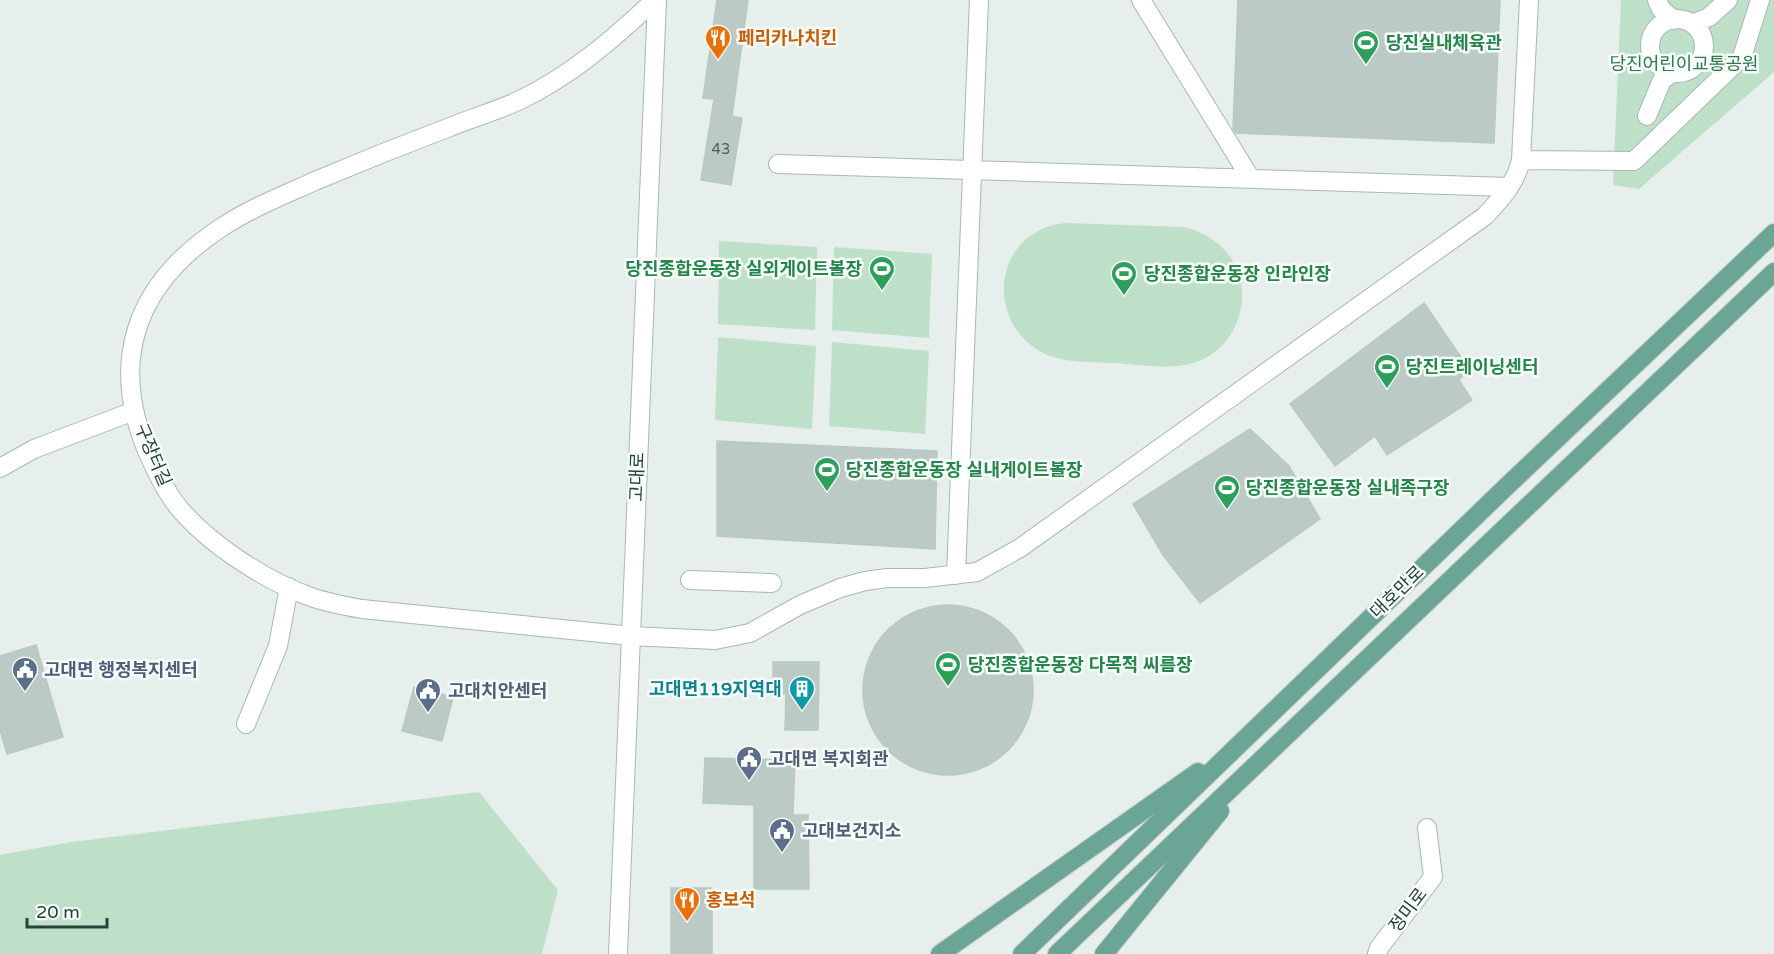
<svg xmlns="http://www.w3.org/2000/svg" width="1774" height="954" font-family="'Varela Round','Noto Sans KR',sans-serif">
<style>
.green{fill:#bfe0c8}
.building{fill:#bbcac4;stroke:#b8c9c2;stroke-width:1.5}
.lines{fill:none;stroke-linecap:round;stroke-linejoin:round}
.minor-casing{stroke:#a8b8b2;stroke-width:20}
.major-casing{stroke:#c2cac8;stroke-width:20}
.minor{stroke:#fff;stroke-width:18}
.major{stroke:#6aa596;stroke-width:18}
.labels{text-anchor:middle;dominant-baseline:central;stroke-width:5;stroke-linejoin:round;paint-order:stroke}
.number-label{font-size:15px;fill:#4a645c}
.food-label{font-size:18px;font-weight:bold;fill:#c56008;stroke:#f7fbf9;text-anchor:start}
.leisure-label{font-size:18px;font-weight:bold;fill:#27864d;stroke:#f7fbf9;text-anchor:start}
.park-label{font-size:18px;fill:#2d7a4b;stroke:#f7fbf9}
.street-label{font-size:18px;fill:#24423a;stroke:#f7fbf9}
.service-label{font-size:18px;font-weight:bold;fill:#4e5e75;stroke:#f7fbf9;text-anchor:start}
.culture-label{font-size:18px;font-weight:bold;fill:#0d838f;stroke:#f7fbf9;text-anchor:end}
</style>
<rect width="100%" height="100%" fill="#e6efeb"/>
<path class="green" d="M1621 0H1774V72L1639 189 1613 185Z
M1066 223 1184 227C1209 233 1231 249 1239 275 1251 314 1227 358 1185 365 1163 369 1140 365 1117 363 1095 362 1071 363 1050 356 1020 345 1002 315 1004 284 1007 249 1032 226 1066 223Z
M719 241 817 247 815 330 718 324Z
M834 247 932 254 929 338 832 330Z
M718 337 816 346 812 429 715 420Z
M832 342 929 351 925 434 829 426Z
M479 792 558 890 542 954H0V855L71 842Z"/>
<path class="building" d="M717 0H748L732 116 742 118 731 185 701 180 714 99 703 98Z
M1238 0H1500L1494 143 1236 133 1233 129Z
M1424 303 1469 369 1459 380 1472 400 1387 455 1375 436 1335 466 1290 404Z
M1250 429 1289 466 1320 519 1200 603 1163 555 1133 504Z
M717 441 937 451 935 549 717 536Z
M863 690a85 85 0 1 1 170 0a85 85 0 1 1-170 0Z
M36 645 63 737 7 754 0 730V656Z
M773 662H819L818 730H785L786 694H773Z
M414 687 453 697 442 741 402 731Z
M705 758 795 760 793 815H808L809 889H754V805L703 803Z
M671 888H712V954H671Z"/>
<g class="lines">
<defs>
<path id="minor" d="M655 0C613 39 571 76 518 101 496 111 472 118 450 127 405 144 360 162 315 181 284 195 251 208 222 227 133 285 106 366 153 464 160 479 168 495 179 508 210 545 266 581 311 597 328 603 345 606 362 609L631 636 715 640 750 633 800 605 840 588 865 581 887 578H925L977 572 1020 548 1485 216C1501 199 1516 183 1521 160L1529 0
M1141 0 1251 179
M1657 0 1661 9 1674 20
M1650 46a27 27 0 1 1 54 0a27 27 0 1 1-54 0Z
M1692 24 1709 17 1728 0
M1647 116 1662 80 1673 73
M1521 160 1634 161 1742 57 1760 0
M778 164 1509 187
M0 468 34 449 134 411
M956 575 979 0
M690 580 772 583
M246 724 278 646 289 587
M618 954 657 0
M1377 954 1379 948 1433 877 1427 828"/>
<path id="major" d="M940 954 1198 772
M1022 954 1507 486 1774 233
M1057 954 1774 272
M1104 954 1220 811"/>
</defs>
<use href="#minor" class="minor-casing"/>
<use href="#major" class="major-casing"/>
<use href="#minor" class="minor"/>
<use href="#major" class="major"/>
</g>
<defs>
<symbol id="restaurant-pin" viewBox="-11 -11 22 30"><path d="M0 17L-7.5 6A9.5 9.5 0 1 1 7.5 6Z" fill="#e8710a" stroke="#f7fbf9"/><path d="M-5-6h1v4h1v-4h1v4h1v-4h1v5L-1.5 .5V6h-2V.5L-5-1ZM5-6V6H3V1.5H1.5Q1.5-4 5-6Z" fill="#fff"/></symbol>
<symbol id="stadium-pin" viewBox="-11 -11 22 30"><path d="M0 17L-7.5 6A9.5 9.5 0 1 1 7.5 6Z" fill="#2e9e5b" stroke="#f7fbf9"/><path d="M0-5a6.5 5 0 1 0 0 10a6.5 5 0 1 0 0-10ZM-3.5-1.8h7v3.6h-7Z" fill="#fff"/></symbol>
<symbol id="civic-pin" viewBox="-11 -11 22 30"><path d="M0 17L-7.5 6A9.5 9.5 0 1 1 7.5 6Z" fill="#5c6f8a" stroke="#f7fbf9"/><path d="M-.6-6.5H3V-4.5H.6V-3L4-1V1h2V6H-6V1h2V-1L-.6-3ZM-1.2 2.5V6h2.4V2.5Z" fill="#fff"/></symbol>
<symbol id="building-pin" viewBox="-11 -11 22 30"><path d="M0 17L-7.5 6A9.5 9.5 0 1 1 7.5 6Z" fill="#0f9aa8" stroke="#f7fbf9"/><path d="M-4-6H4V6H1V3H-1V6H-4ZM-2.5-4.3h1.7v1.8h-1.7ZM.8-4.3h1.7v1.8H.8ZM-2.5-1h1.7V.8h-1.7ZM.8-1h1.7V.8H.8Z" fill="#fff"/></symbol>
</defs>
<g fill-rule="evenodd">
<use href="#restaurant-pin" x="703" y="23" width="30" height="40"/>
<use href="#stadium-pin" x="1351" y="28" width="30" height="40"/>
<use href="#stadium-pin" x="867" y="254" width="30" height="40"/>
<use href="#stadium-pin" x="1109" y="259" width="30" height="40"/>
<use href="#stadium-pin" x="1372" y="352" width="30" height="40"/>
<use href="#stadium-pin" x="812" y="455" width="30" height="40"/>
<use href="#stadium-pin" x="1212" y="473" width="30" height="40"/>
<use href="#stadium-pin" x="933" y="650" width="30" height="40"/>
<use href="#civic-pin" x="10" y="655" width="30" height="40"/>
<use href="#building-pin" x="787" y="674" width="30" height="40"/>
<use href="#civic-pin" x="413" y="676" width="30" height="40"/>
<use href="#civic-pin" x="734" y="744" width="30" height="40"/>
<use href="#civic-pin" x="767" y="816" width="30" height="40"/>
<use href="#restaurant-pin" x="672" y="885" width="30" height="40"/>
</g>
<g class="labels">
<g class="number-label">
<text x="721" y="149">43</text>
</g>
<g class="food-label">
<text x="738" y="38">페리카나치킨</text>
<text x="706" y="900">홍보석</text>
</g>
<g class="leisure-label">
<text x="1386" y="43">당진실내체육관</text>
<text x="862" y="269" text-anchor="end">당진종합운동장 실외게이트볼장</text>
<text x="1144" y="274">당진종합운동장 인라인장</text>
<text x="1406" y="367">당진트레이닝센터</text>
<text x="846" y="470">당진종합운동장 실내게이트볼장</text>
<text x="1246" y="488">당진종합운동장 실내족구장</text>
<text x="968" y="665">당진종합운동장 다목적 씨름장</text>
</g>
<g class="park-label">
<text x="1684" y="64">당진어린이교통공원</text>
</g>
<g class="street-label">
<text transform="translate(153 455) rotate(67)">구장터길</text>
<text transform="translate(637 477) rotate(-88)">고대로</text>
<text transform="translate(1397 592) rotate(-44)">대호만로</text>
<text transform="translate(1408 910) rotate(-53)">정미로</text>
</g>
<g class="service-label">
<text x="44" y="670">고대면 행정복지센터</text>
<text x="448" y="691">고대치안센터</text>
<text x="768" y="759">고대면 복지회관</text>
<text x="802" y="831">고대보건지소</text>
</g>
<g class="culture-label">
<text x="782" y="689">고대면119지역대</text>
</g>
</g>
<path d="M27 918v9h80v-9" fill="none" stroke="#24423a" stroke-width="3"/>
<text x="36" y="918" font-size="18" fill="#24423a" stroke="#f7fbf9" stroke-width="4.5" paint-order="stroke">20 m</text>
</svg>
